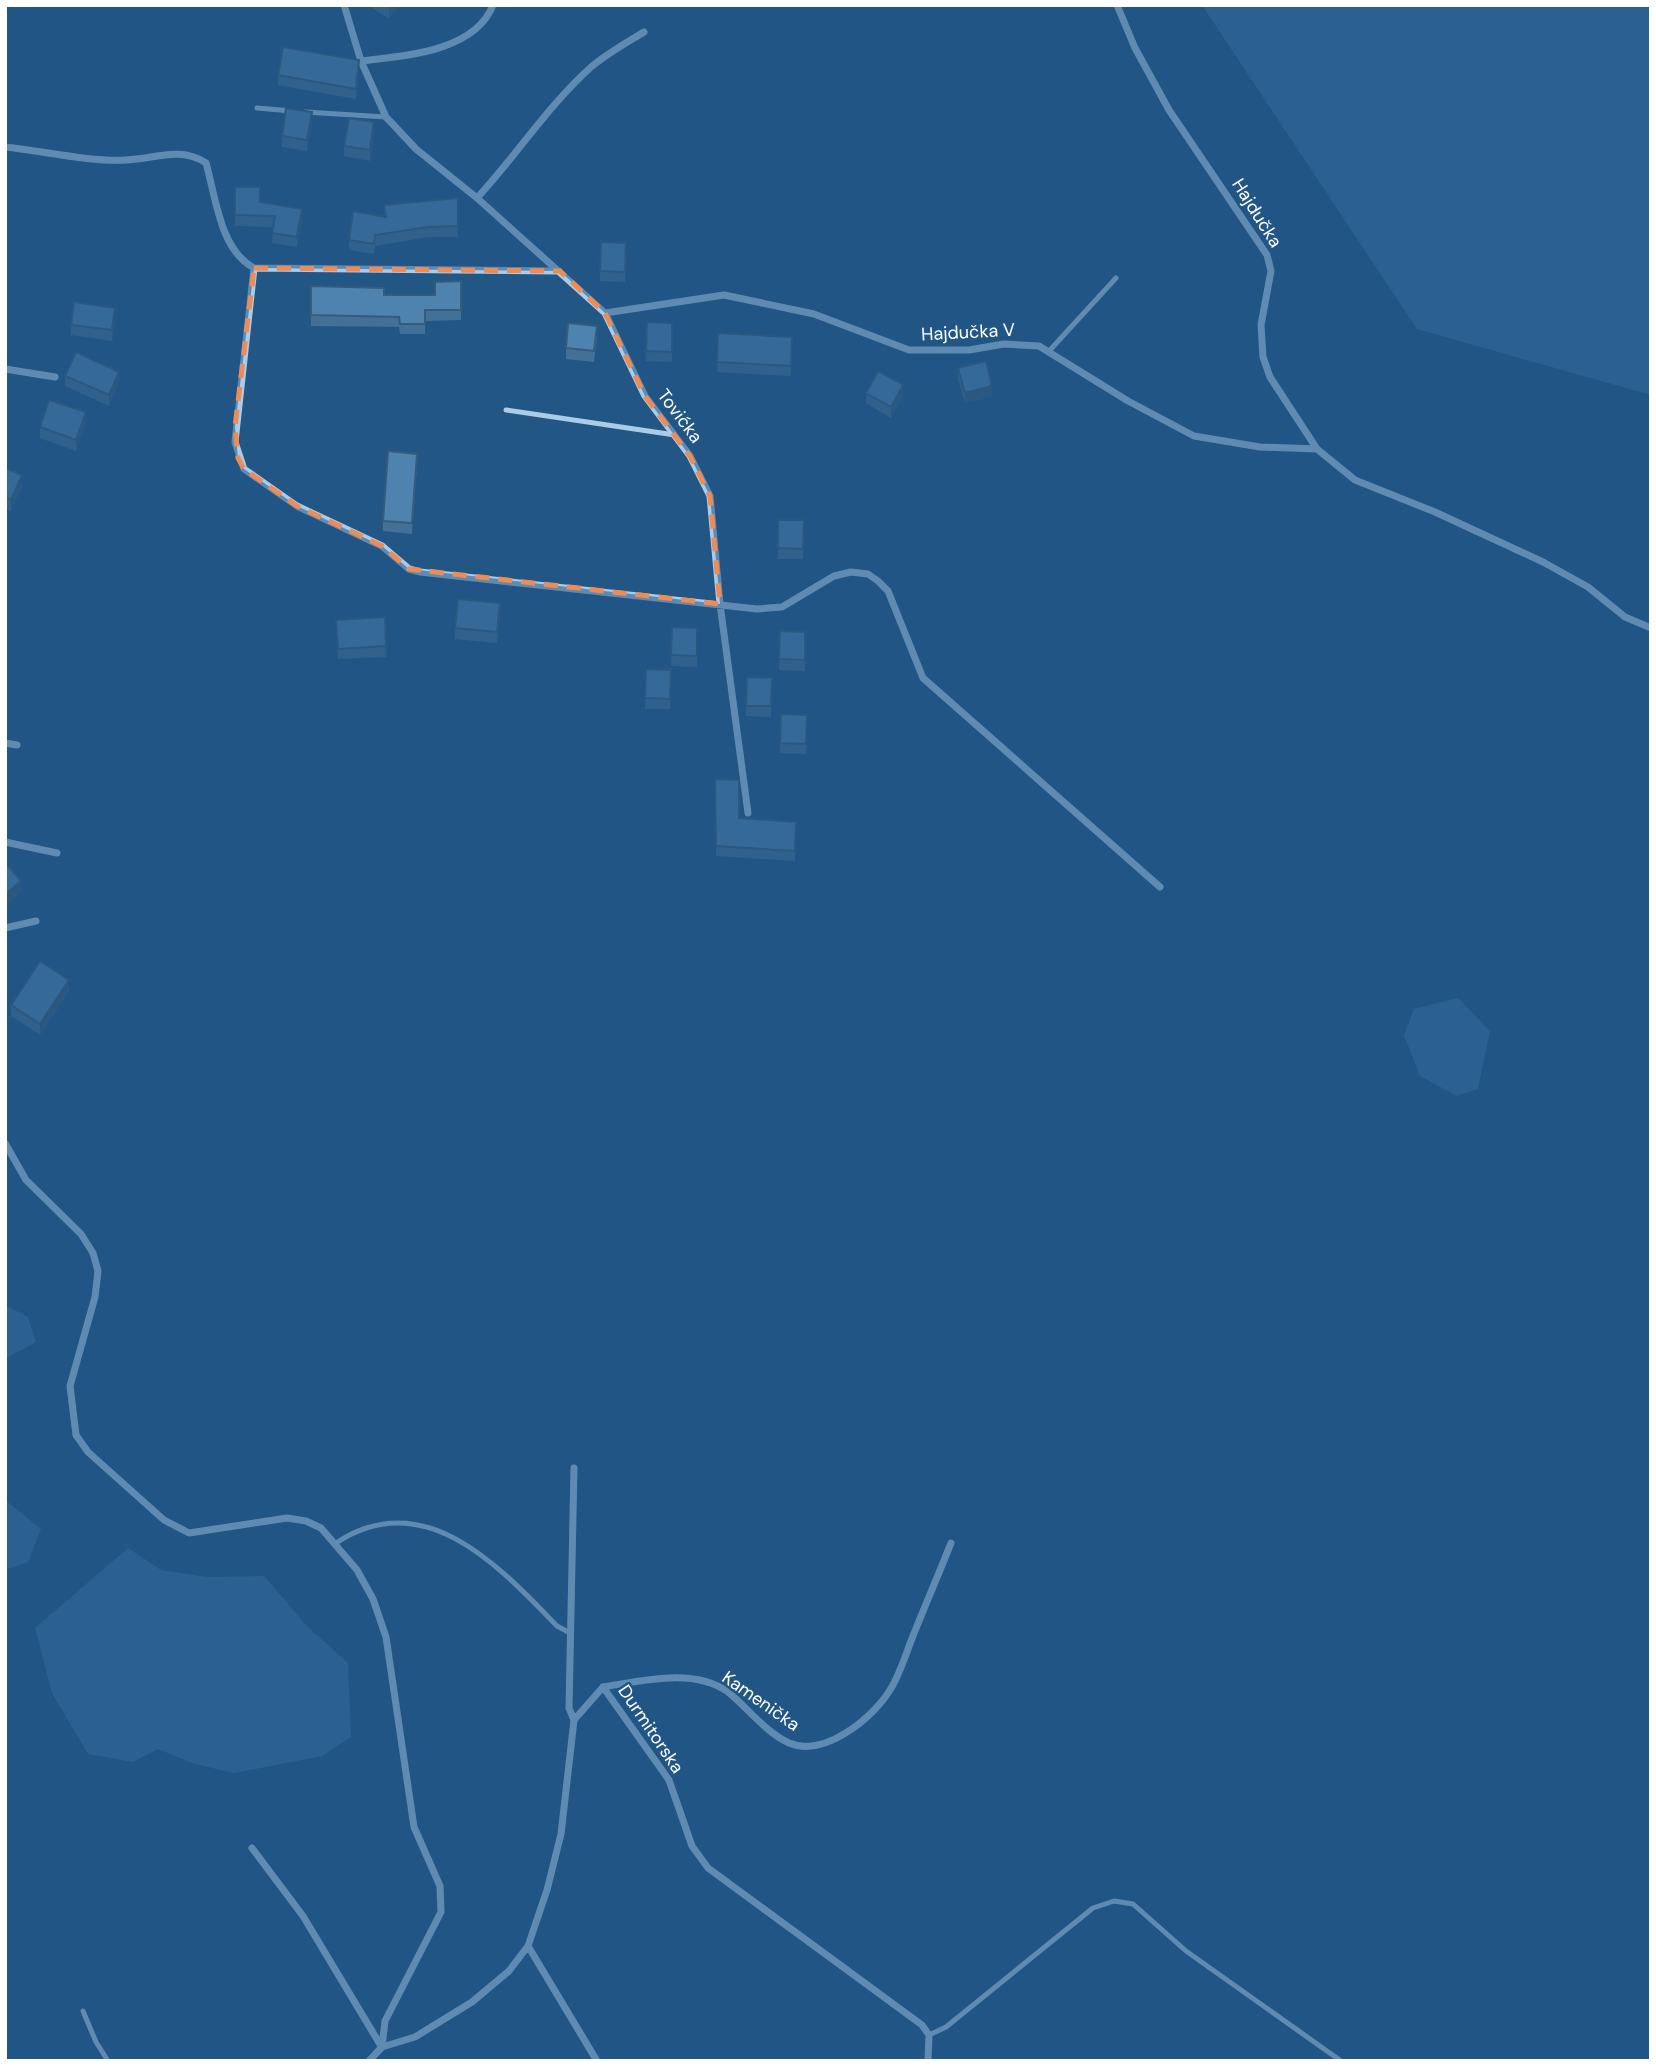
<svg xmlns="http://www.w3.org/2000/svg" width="1656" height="2066" font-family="'DM Sans',sans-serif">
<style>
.green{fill:#3570a2}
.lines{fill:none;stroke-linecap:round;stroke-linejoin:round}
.service{stroke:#aacce9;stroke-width:5}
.minor{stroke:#aacce9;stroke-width:7}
.wall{fill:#437096}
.shaded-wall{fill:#375b7a}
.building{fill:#4e82af;stroke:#375b7a;stroke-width:2}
.marked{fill:none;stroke:#ef8b55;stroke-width:5;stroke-dasharray:14 9;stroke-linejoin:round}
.labels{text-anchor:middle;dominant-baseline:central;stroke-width:5;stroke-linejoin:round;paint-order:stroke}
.street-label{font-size:18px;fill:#fff;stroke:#215685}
</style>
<rect width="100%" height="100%" fill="#215685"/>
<path class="green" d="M1202 5H1651V395L1417 329Z
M1458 998 1490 1031 1478 1089 1457 1096 1420 1076 1404 1035 1414 1009Z
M5 1305 28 1317 36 1342 5 1359Z
M5 1500 41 1529 28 1562 5 1570Z
M128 1548 161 1570 206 1577 264 1576 308 1627 348 1663 351 1737 322 1756 234 1773 195 1764 158 1749 133 1762 88 1754 52 1693 35 1628Z"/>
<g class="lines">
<path class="service" d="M257 108 292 111
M305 112 386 117
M1050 350 1116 278
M506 410 675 435
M336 1543C424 1484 500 1567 557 1626L570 1633
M83 2011 96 2042 108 2061
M929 2035 946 2027 1093 1908 1114 1901 1133 1904 1186 1951 1341 2061"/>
<path class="minor" d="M344 5 361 61 386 117 416 149 477 198 605 313 645 396 690 456 710 496 720 604 748 813
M1117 5 1135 48 1169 110 1267 255 1271 271 1261 325 1263 357 1270 377 1317 449 1355 480 1435 512 1543 562 1588 587 1625 617 1651 628
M361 61C403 56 475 52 493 5
M5 147C43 151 89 162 126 160 155 159 180 146 206 163 216 198 220 250 254 268L559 271
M477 198C516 156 547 107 590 68 606 54 626 43 644 32
M254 268 235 442 244 469 297 506 382 546 409 569 420 572 757 609 782 607 834 576 851 572 868 574 878 581 888 591 923 678 1160 887
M605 313 724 295 814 314 909 350H969L1004 344 1039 346 1128 401 1194 436 1260 447 1317 449
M5 369 55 377
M5 743 17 745
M5 842 57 853
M5 928 36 921
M5 1143 26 1180 81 1234 93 1253 98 1271 95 1297 70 1386 76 1435 88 1452 164 1520 189 1533 287 1518 306 1521 321 1528 357 1570 373 1599 386 1637 414 1827 440 1886 441 1912 385 2021 382 2047
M574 1468 569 1708 574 1720
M603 1687 669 1780 692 1846 708 1868 922 2025 929 2035 928 2061
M603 1687C641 1681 694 1667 728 1692 748 1708 765 1732 789 1743 824 1758 873 1718 890 1690 899 1676 905 1657 911 1641 924 1608 938 1576 951 1543
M252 1848 303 1916 381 2046
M528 1946 597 2061
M369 2061 382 2047 415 2037 472 2002 509 1971 528 1946 547 1890 561 1834 574 1720 603 1687"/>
</g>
<path class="wall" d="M373 5H399L389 19 373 8Z
M359 71 356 99 278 85V75Z
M312 123 307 151 282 147V136Z
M374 132 370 161 344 156V146Z
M235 187 260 202 302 219 297 247 272 243 273 227 235 226Z
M458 198V237H428L375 246 374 254 349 250V240L385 217 384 205Z
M626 243 625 282 600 281V271Z
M461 281V320L425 321V334H400L399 327 311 326V286L384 295H435Z
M115 318 112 341 71 335V325Z
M647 322 672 323V362L646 361Z
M718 333 792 337 791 376 717 372Z
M597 337 594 362 566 359V348Z
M958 368 992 396 965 403 958 379Z
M65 376 119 382 109 406 65 386Z
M866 393 903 396 891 418 866 403Z
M86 423 76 451 40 438V427Z
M417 465 412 534 383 531V521Z
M5 468 22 486 11 511 5 508Z
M778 520H804L803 559H778Z
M500 614 497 643 455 639V628Z
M336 620 386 646V657L338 659Z
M672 627 697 628V667L671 666Z
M780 631 805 632V671L779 670Z
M646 669 671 670 670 709H645Z
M747 677 772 678 771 717 746 716Z
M781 714 807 715 806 754 780 753Z
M715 779 739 818 796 822 795 861 716 856Z
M69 991 40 1035 11 1016V1005Z"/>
<path class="shaded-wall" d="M392 5H399L389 19V9Z
M359 60V71L356 99V89Z
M312 112V123L307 151V140Z
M374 122V132L370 161V150Z
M302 209V219L297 247V237Z
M115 308V318L112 341V330Z
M119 372V382L109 406V395Z
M903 385V396L891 418V407Z
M992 386V396L965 403V393Z
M86 412V423L76 451V440Z
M417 454V465L412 534V523Z
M22 475V486L11 511V500Z
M21 881V892L5 905V895Z
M69 980V991L40 1035V1024Z"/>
<path class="building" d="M283 47 359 60 356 89 278 75Z
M286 108 312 112 307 140 282 136Z
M349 118 374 122 370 150 344 146Z
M235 187H260V202L302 209 297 237 272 233 275 216 235 215Z
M458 198V226L428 227 375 235 374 244 349 240 353 211 386 217 384 205Z
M601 242 626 243 625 272 600 271Z
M461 281V310H425V324H400L399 317 311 315V286L384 288V295H435V282Z
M74 302 115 308 112 330 71 325Z
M647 322 672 323V352L646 351Z
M568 323 597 326 594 351 566 348Z
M718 333 792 337 791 366 717 362Z
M76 352 119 372 109 395 65 376Z
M986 361 992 386 965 393 958 368Z
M878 371 903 385 891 407 866 393Z
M49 400 86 412 76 440 40 427Z
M388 451 417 454 412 523 383 521Z
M5 468 22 475 11 500 5 497Z
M778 520H804L803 549 778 548Z
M458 599 500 603 497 632 455 628Z
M385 617 386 646 338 649 336 620Z
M672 627 697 628V656L671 655Z
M780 631 805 632V660L779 659Z
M646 669 671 670 670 699 645 698Z
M747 677 772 678 771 706H746Z
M781 714 807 715 806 744 780 743Z
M715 779 739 780V818L796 822 795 851 716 846Z
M5 862 21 881 5 895Z
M40 961 69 980 40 1024 11 1005Z"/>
<path d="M0 0H1656V2066H0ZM254 268 560 271 605 313 645 396 690 456 710 496 720 604 409 569 382 546 297 506 244 469 238 458 235 427Z" fill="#215685" fill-opacity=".55" fill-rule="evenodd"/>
<path class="marked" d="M254 268 560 271 605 313 645 396 690 456 710 496 720 604 409 569 382 546 297 506 244 469 238 458 235 427Z"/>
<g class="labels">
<g class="street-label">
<text transform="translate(1257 213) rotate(58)">Hajdučka</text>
<text transform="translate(968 332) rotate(-3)">Hajdučka V</text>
<text transform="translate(680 416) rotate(53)">Tovićka</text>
<text transform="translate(761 1701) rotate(35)">Kamenička</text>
<text transform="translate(651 1729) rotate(56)">Durmitorska</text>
</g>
</g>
<rect width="1656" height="2066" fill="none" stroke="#ffffff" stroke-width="14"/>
</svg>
